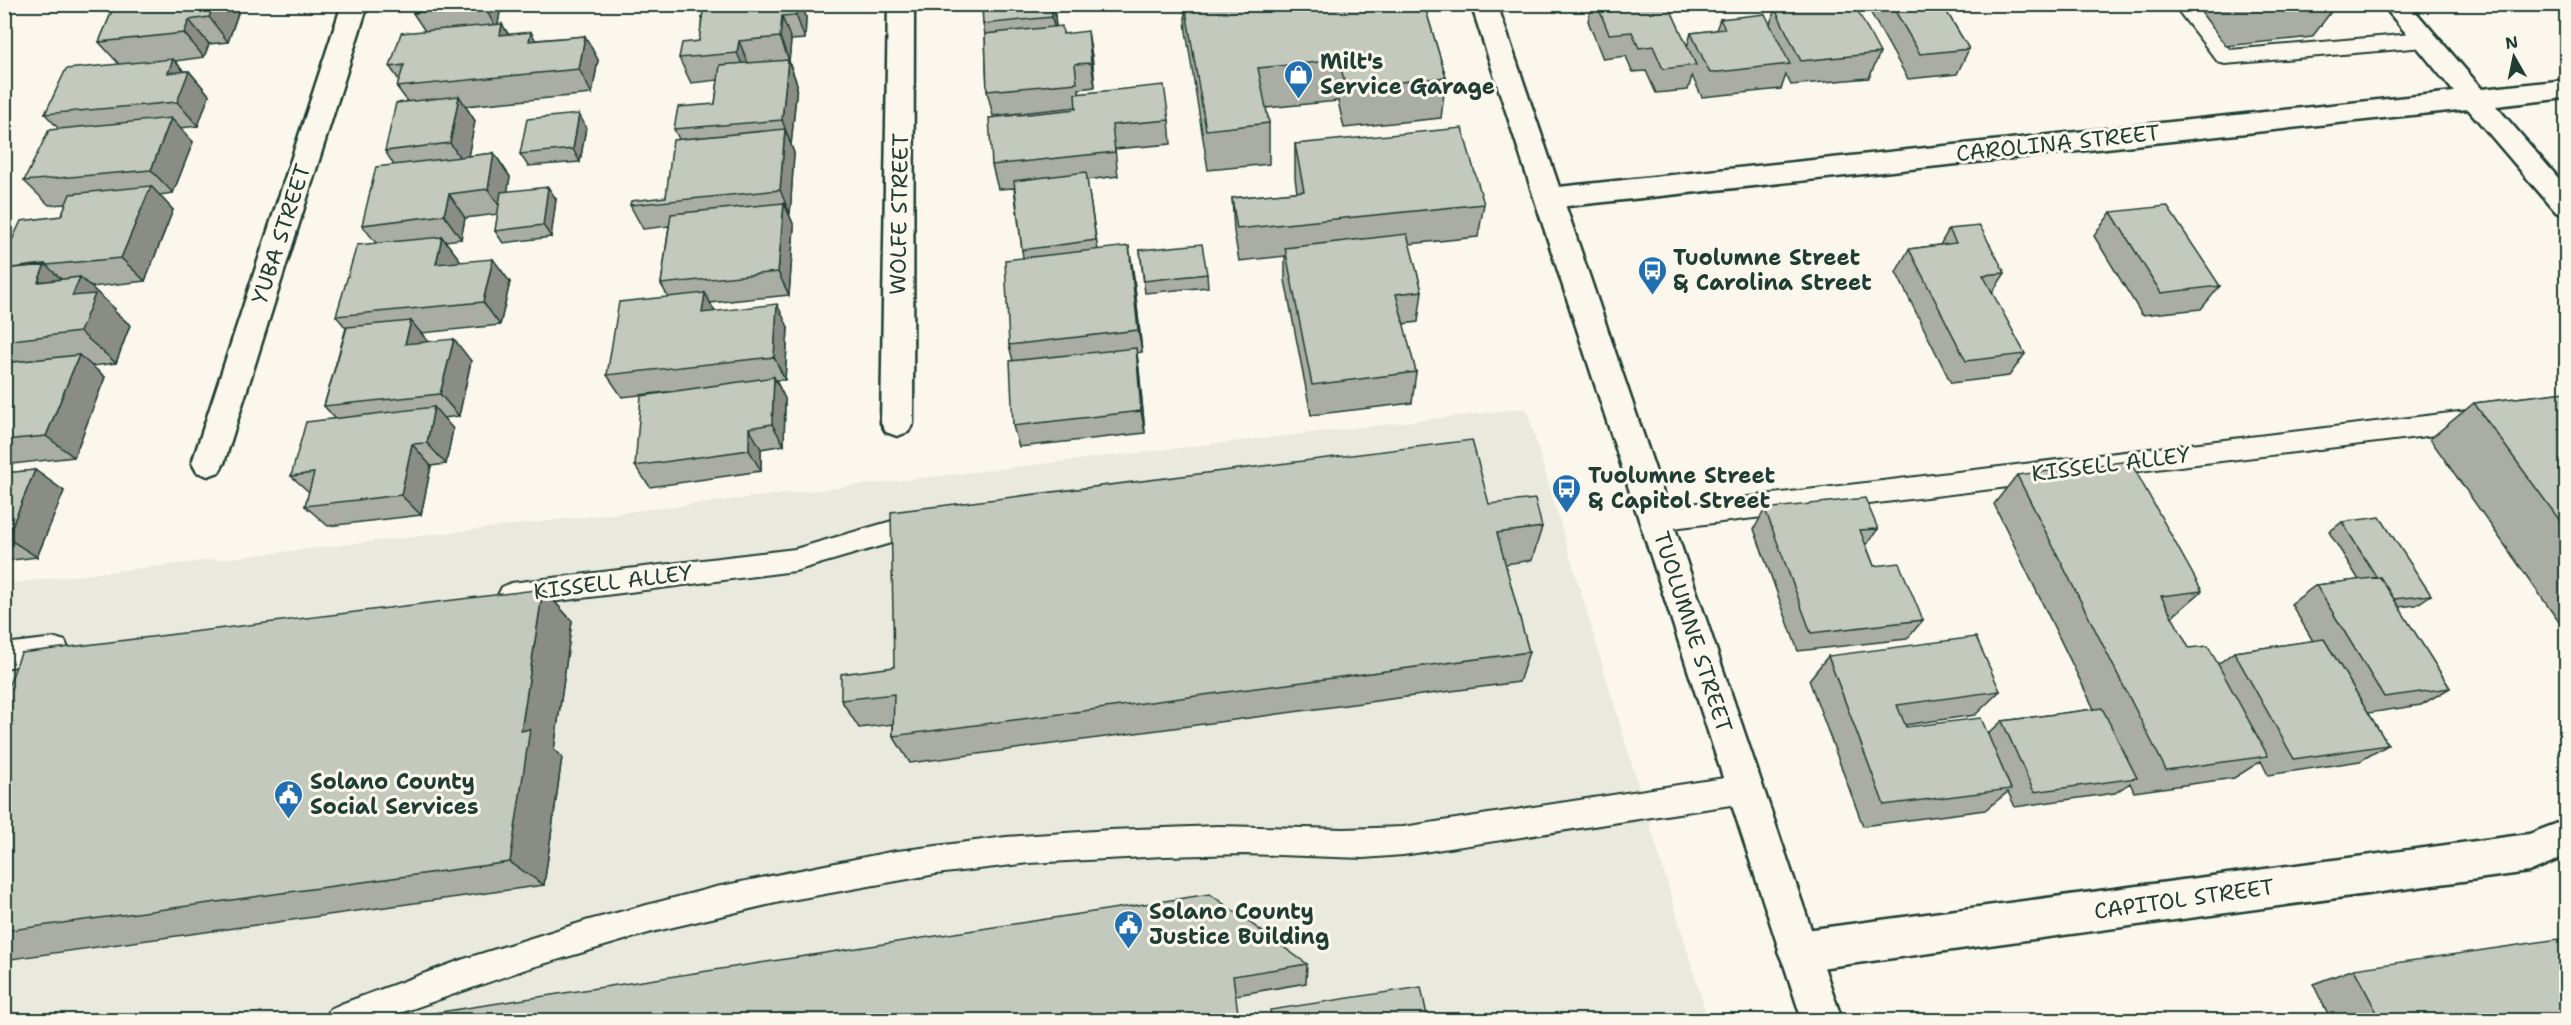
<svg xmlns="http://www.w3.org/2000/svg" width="2571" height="1025" font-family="'Shantell Sans',sans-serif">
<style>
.built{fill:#eae9de}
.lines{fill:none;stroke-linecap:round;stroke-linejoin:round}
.lane-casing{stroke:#1f3d34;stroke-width:4}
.street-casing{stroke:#1f3d34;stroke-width:5}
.secondary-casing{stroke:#1f3d34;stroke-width:5}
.lane{fill:#fbf7ec;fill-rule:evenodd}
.street{fill:#fbf7ec;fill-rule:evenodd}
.secondary{fill:#fbf7ec;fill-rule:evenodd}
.wall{fill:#a9ada3;stroke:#1f3d34;stroke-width:1.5}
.shaded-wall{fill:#898d85;stroke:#1f3d34;stroke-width:1.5}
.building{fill:#c4c9be;stroke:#1f3d34;stroke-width:1.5}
.labels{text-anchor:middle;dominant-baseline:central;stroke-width:6;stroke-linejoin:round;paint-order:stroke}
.poi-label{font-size:22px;font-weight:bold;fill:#1f3d34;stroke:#fbf7ec;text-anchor:start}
.street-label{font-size:22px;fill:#1f3d34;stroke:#fbf7ec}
</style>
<rect width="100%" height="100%" fill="#fbf7ec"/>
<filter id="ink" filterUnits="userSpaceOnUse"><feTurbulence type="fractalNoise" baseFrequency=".0167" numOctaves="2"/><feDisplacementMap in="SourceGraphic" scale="12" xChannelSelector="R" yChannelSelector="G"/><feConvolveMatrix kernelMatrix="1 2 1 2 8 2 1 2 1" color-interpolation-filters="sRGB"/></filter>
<g filter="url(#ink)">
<path class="built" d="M1526 408 1708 1020H5L4 584Z"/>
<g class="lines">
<defs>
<path id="lane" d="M2173 4H2194L2230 50 2424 33 2431 35 2434 40 2431 45 2424 47 2225 64 2218 62Z
M2484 409 2493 412 2496 419 2493 426 2484 429 1656 530 1647 527 1643 519 1647 511 1656 508Z
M923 512 932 515 936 523 932 531 795 571 511 607 502 603 498 595 502 587 511 583 795 549Z
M55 638 65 641 69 650 65 659 4 668V644Z
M1744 775 1754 779 1758 789 1754 799 1744 803 1403 855 1363 858 1245 854 1164 856 1029 863 936 874 780 902 652 932 526 969 380 1020H325L330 1009 341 1004 464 959 589 920 716 887 890 852 1006 837 1110 830 1218 826 1344 829 1403 827Z"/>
<path id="street" d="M342 4H368L224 463 219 472 208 476 197 472 192 463Z
M888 4H914L913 423 908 432 897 436 886 432 881 423Z
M2382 4H2409L2482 89 2566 80V98L2496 106 2566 187V215L2556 212 2468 109 1549 208 1539 205 1535 198 1539 191 1549 188 2454 92Z
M2566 820V856L2529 872 1798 971 1784 965 1778 951 1784 937 1798 931 2529 834Z"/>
<path id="secondary" d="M1471 4H1497L1842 1020H1802Z"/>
</defs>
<use href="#lane" class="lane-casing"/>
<use href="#street" class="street-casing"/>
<use href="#secondary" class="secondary-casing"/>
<use href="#lane" class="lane"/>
<use href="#street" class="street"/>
<use href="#secondary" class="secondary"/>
</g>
<path class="wall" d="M115 4H232L238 13 228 42 209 44 204 57 175 61 184 71H189L209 95 198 126 180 128 193 142 173 193 159 195 173 210 145 281 91 287 115 309 114 311 130 325 116 363 92 366 105 377 74 457 4 465V257L61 216 66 204 49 205 24 181 59 129 45 114 119 64 99 42Z
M415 4H547V6L500 12 498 24 509 35 531 32 535 40 585 36 598 60 592 94 465 106 475 121 468 156 494 153 510 177 507 192 556 199 551 237 503 243 495 231 498 214 465 218 461 239 445 241 460 260 459 262 510 282 500 325 421 333 428 341 471 361 459 416 443 418 453 429 446 464 431 466 421 515 328 526 305 506 309 492 291 476 336 419 324 406 346 328 336 316 376 243 362 225 394 165 385 151 408 102 397 87 399 80 390 67 425 31 413 13Z
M693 4H802L806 17 805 39 791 40 789 61 797 84 791 145 794 153 790 214H789L794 226 789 295 710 303 714 311 788 327 785 380H776L785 399 784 445 761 449V471L650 487 635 466 667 392 622 397 607 375 668 297 661 284 669 226 643 229 630 205 666 197 679 139 674 129 715 104 718 80 691 83 679 58 699 41 704 6 694 7Z
M982 4H1054L1056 27 1092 56 1095 87 1079 89V94L1169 120 1171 144 1115 149 1118 176 1087 180 1098 250 1133 270 1142 352 1137 353 1139 370 1145 433 1019 447 1013 426V361L1009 345 1023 258 1022 250 1014 188 998 189 992 165 1076 109V107L993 116 987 91 985 34 983 24Z
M1070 4H1119V6L1071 11Z
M1184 4H1424L1446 77 1441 118 1344 128 1338 101 1266 108 1269 123V164L1208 170 1186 31Z
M1592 4H1668L1687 47 1691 33 1716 30 1720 19 1770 24 1775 9 1880 53 1869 78 1791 85 1786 75 1781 89 1702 97 1692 76 1688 90 1656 93 1646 71 1632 72 1626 56 1603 59 1588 21Z
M1867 4H1942L1969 49 1957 74 1908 79 1867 6Z
M2195 4H2337L2312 37 2226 46Z
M586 127 580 162 528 166 520 154Z
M1295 144 1484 204 1478 237 1409 244 1422 291 1418 322 1403 324 1416 372 1412 403 1311 415 1285 280V256L1239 261 1234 231 1232 198 1297 192 1295 178Z
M2111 212 2220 286 2201 309 2142 315 2094 236Z
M1949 229 2005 273 1992 293 2025 354 2009 376 1951 383 1896 272 1909 249 1940 245Z
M1140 250 1207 274 1208 287 1145 293Z
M2566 392V632L2430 439 2474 403Z
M35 470 64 491 37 557 4 561V472L6 473Z
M2017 475 2202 591 2172 617 2189 648 2218 664 2234 652 2313 641 2291 604 2316 585 2359 580 2329 532 2342 522 2431 595 2416 605 2398 607 2450 688 2421 705 2368 713 2388 745 2360 761 2268 775 2261 761 2234 778 2134 792 2130 783 2115 793 2015 807 2008 792 1985 810 1863 826 1809 680 1828 656 2000 691 1975 715 1904 725 1906 727 1988 734 2002 721 2094 709 1994 504Z
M1489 504 1542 527 1532 560 1505 564 1529 652 1519 682 910 763 893 736V724L859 728 841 700 894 667Z
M1765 509 1878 529 1866 545 1874 566 1923 620 1907 639 1798 651 1754 529Z
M543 589 572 621 554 750 562 757 544 885 4 960V698Z
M1307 964 1306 983 1236 995 388 1020Z
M2354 969 2566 1020H2331L2313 984Z"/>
<path class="shaded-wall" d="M214 4H232L238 13 228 42 209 17Z
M483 4H496L500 12 497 30Z
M797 4H802L806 17 805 39 796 15Z
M1051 4H1054L1057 42 1052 17Z
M782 16 791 40 789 61 780 37Z
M189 20 209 44 204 57 184 33Z
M502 24 517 48 500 35Z
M1088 31 1092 56 1095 87 1091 63Z
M531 32 545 57 529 41Z
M585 36 598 60 592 94 579 69Z
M739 41 749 65 748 77 737 53Z
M173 59 187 75 189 71 209 95 198 126 177 102 168 73Z
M788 60 797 84 791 145 782 120Z
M459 96 475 121 466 167 450 143Z
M579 114 586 127 580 162 573 149Z
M171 118 193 142 173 193 151 170Z
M785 129 794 153 790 214 780 190Z
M494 153 510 177 504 213 488 189Z
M151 186 173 210 145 281 121 258Z
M548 187 556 199 551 237 543 225Z
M449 194 465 218 461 239 444 215Z
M784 203 794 226 789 295 778 272Z
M442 237 460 260 453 287 436 264Z
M1129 246 1133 270 1142 352 1138 330Z
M493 259 510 282 500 325 483 302Z
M45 264 74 291 80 277 115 309 114 311 130 325 116 363 80 332 38 282Z
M705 293 717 316 702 313Z
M777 304 788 327 785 380 774 357Z
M411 321 430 344H405Z
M454 339 471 361 459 416 440 394Z
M1136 348 1139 370 1145 433 1141 411Z
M79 355 105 377 74 457 46 436Z
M774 377 785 399 784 445 772 424Z
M434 407 453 429 446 464 427 443Z
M749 428 761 449V471L749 450Z
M412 444 431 466 421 515 401 495Z
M35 470 64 491 37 557 7 538Z
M543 589 572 621 554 750 562 757 544 885 510 862 521 731Z"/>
<path class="building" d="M115 4H214L209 17 189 20 184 33 99 42Z
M415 4H483L413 13Z
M704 4H797L796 15 782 16 780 37 739 41 737 53 679 58 682 43 699 41Z
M982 4H1051L1052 17 983 24Z
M1185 4H1424L1446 77 1346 88 1339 60 1258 68 1269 123 1206 130Z
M1597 4H1668L1696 65 1663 69 1653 46 1639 48 1632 32 1609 34Z
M1821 4H1854L1880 53 1801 61 1775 9Z
M1891 4H1942L1969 49 1920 54Z
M1765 14 1790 64 1710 73 1691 33 1725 29 1720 19Z
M502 24 500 35 531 32 529 41 585 36 579 69 397 87 404 65 390 67 401 33Z
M1062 26 1063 34 1088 31 1091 63 1075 64 1077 83 987 91 985 34Z
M173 59 168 73 189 71 177 102 45 114 66 69Z
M788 60 782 120 674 129 678 107 715 104 720 65Z
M1164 85 1169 120 1112 125 1115 152 992 165 989 118 1076 109 1075 94Z
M459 96 450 143 385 151 396 103Z
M579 114 573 149 520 154 527 119Z
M171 118 151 170 24 181 49 130Z
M1462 128 1484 204 1237 229 1232 198 1304 191 1295 144Z
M785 129 780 190 630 205 631 201 666 197 673 140Z
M494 153 488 189 449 194 444 215 362 225 376 167Z
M1086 172 1096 240 1022 250 1014 181Z
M151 186 121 258 4 269V257L21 221 61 216 70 194Z
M548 187 543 225 495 231 501 192Z
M784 203 778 272 661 284 671 214Z
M2167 206 2220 286 2161 293 2111 212Z
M1980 226 2005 273 1983 275 2025 354 1966 361 1909 249 1956 243 1949 229Z
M1407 234 1422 291 1396 294 1416 372 1312 385 1285 248Z
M442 237 436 264 493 259 483 302 336 316 357 245Z
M1202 244 1207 274 1144 281 1140 250Z
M1129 246 1138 330 1009 345 1005 260Z
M45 264 38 282 80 277 72 296 95 294 80 332 4 341V269Z
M705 293 702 313 777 304 774 357 607 375 619 302Z
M411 321 405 344 454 339 440 394 324 406 347 327Z
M1136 348 1141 411 1013 426 1010 361Z
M79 355 46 436 4 440V363Z
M774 377 772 424 749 428V450L635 466 641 396Z
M2566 392V529L2474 403Z
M434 407 427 443 412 444 401 495 305 506 314 473 291 476 306 422Z
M1472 440 1489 504 1535 499 1542 527 1497 533 1529 652 893 736 894 694 841 700V674L894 667 891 512Z
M2130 461 2202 591 2161 596 2189 648 2208 646 2268 756 2166 770 2017 475Z
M35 470 7 538H4V473Z
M1865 498 1878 529 1860 530 1874 566 1899 563 1923 620 1811 633 1765 509Z
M2380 517 2431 595 2394 599 2380 577 2377 578 2342 522Z
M2380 577 2450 688 2384 697 2316 585Z
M543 589 521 731 530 729 510 862 4 931V698L21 653Z
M1976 637 2000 691 1897 705 1906 727 1981 718 2011 789 1884 805 1828 656Z
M2324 639 2388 745 2294 759 2234 652Z
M2102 708 2137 778 2034 792 2002 721Z
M1210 894 1307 964 1233 976 1239 1020H388Z
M2566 938V1020H2381L2354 969Z
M1421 987 1428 1020H1272L1270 1010Z
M2164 1015 2166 1020H2131Z"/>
</g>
<defs>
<symbol id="shop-pin" viewBox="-11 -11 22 30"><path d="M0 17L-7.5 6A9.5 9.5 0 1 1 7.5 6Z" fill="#1f6fb2" stroke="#fbf7ec"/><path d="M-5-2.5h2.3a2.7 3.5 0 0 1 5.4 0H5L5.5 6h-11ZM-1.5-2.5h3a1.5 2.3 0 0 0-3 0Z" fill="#fff"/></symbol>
<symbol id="bus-pin" viewBox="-11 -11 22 30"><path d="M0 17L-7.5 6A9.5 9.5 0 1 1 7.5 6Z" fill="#1f6fb2" stroke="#fbf7ec"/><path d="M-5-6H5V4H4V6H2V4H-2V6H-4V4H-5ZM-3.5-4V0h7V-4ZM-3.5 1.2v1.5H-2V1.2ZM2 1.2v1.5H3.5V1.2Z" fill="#fff"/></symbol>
<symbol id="civic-pin" viewBox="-11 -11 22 30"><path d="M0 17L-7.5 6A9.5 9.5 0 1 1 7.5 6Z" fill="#1f6fb2" stroke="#fbf7ec"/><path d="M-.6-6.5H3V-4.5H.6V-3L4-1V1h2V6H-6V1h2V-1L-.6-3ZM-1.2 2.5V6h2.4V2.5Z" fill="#fff"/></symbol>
</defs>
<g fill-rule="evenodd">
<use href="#shop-pin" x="1282" y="58" width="33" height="45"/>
<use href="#bus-pin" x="1636" y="254" width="33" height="45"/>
<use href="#bus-pin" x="1550" y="472" width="33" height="45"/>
<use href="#civic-pin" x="272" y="778" width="33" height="45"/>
<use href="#civic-pin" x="1112" y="908" width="33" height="45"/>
</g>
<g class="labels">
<g class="poi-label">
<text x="1320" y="61">Milt's<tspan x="1320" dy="25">Service Garage</tspan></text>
<text x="1673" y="257">Tuolumne Street<tspan x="1673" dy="25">&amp; Carolina Street</tspan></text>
<text x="1588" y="475">Tuolumne Street<tspan x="1588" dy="25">&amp; Capitol Street</tspan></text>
<text x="310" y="781">Solano County<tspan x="310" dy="25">Social Services</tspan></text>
<text x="1149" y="911">Solano County<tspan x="1149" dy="25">Justice Building</tspan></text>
</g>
<g class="street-label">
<text transform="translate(2058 143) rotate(-6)">CAROLINA STREET</text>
<text transform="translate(899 214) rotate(-89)">WOLFE STREET</text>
<text transform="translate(281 234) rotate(-72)">YUBA STREET</text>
<text transform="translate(2111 464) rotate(-7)">KISSELL ALLEY</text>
<text transform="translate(613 582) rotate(-7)">KISSELL ALLEY</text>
<text transform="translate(1693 632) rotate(72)">TUOLUMNE STREET</text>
<text transform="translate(2184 899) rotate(-8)">CAPITOL STREET</text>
</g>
</g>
<rect width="2571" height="1025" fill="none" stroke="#fbf7ec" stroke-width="24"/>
<rect x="12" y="12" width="2547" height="1001" fill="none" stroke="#1f3d34" stroke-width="2" filter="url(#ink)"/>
<g transform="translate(2514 57) rotate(351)" stroke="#fbf7ec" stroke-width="4.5" paint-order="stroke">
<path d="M0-4.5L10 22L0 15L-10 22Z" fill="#1f3d34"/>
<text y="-9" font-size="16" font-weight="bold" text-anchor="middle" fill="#1f3d34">N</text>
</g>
</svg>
